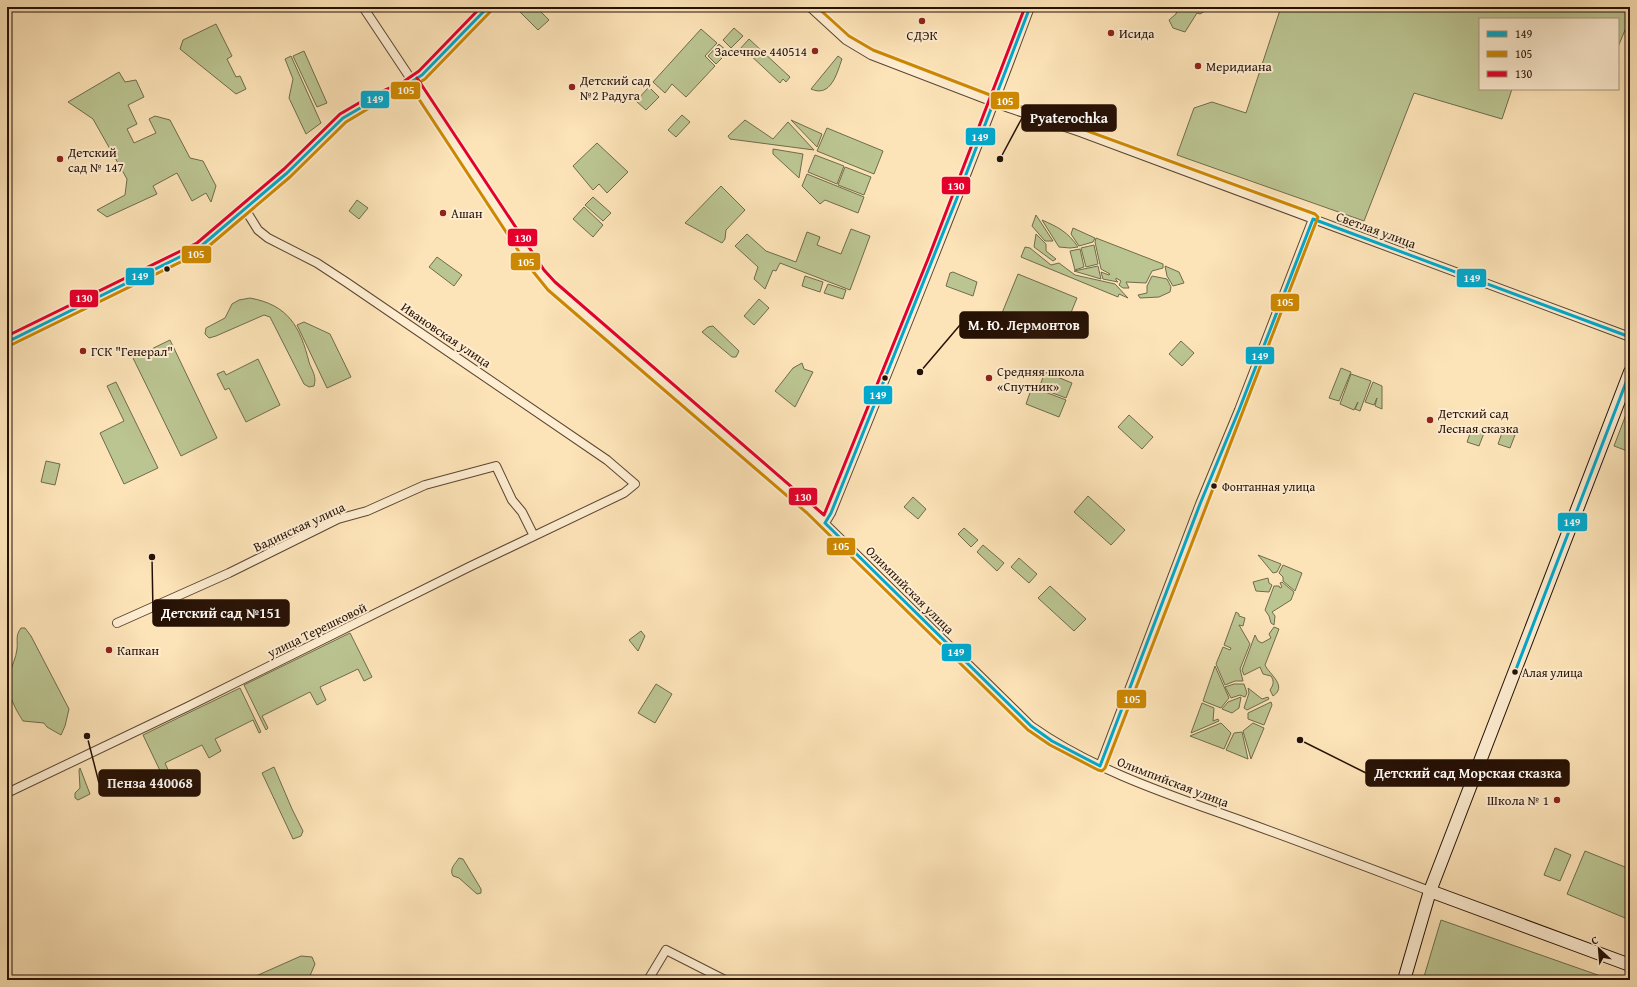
<svg xmlns="http://www.w3.org/2000/svg" width="1637" height="987" font-family="'Gentium Book Plus',serif">
<style>
.green{fill:#bbc592;stroke:#706b4c}
.lines{fill:none;stroke-linecap:round;stroke-linejoin:round}
.minor-casing{stroke:#5c4632;stroke-width:10}
.secondary-casing{stroke:#261105;stroke-width:14}
.minor{stroke:#feedd1;stroke-width:8}
.secondary{stroke:#feedd1;stroke-width:12}
.bus-1-casing{stroke:#feedd1;stroke-width:6}
.bus-2-casing{stroke:#feedd1;stroke-width:6}
.bus-3-casing{stroke:#feedd1;stroke-width:6}
.bus-1{stroke:#00a9ce;stroke-width:3}
.bus-2{stroke:#cd8801;stroke-width:3}
.bus-3{stroke:#e4002b;stroke-width:3}
.poi-dot{fill:#8f2418;stroke:#feedd1;stroke-width:1.5}
.bus-dot{fill:#261105;stroke:#feedd1;stroke-width:1.5}
.labels{text-anchor:middle;dominant-baseline:central;stroke-width:4;stroke-linejoin:round;paint-order:stroke}
.bus-label{font-size:12px;fill:#261105;stroke:#feedd1;text-anchor:start}
.poi-label{font-size:13px;fill:#261105;stroke:#feedd1;text-anchor:start}
.street-label{font-size:13px;fill:#261105;stroke:#feedd1}
.leader{fill:none;stroke:#261105;stroke-width:1.5}
.callout-dot{fill:#261105;stroke:#feedd1;stroke-width:1.5}
.callout{fill:#261105;stroke:#261105;stroke-width:1.5}
.callout-label{font-size:14px;text-anchor:middle;font-weight:bold;fill:#fff}
.line-badge{stroke:#feedd1;stroke-width:1.5}
.badge-label{font-size:11px;text-anchor:middle;font-weight:bold;fill:#fff}
</style>
<rect width="100%" height="100%" fill="#fde4b8"/>
<filter id="stains"><feTurbulence type="fractalNoise" baseFrequency=".005" numOctaves="4"/><feColorMatrix values="0 0 0 0 .2 0 0 0 0 .09 0 0 0 0 .02 0 0 0 .5 -.17"/></filter>
<radialGradient id="worn" r=".72"><stop offset=".6" stop-color="#630" stop-opacity="0"/><stop offset="1" stop-color="#630" stop-opacity=".3"/></radialGradient>
<path class="green" d="M515 7H536L549 20 538 30Z
M1178 7H1212L1200 14 1197 13 1185 32 1173 28 1169 20 1176 14Z
M1281 7H1630V18L1618 47V19H1480V89H1512L1502 119 1414 93 1364 221 1177 155 1194 108 1212 102 1246 113Z
M216 24 232 56 227 59 236 77 240 76 246 89 236 94 180 49 183 40Z
M734 28 743 36 731 48 723 40Z
M701 29 717 43 705 56 715 66 686 97 672 84 665 93 653 82Z
M749 39 790 77 786 82 783 79 780 83 747 52 744 55 739 50Z
M719 44 728 52 716 64 708 56Z
M304 51 327 103 317 107 293 56Z
M291 56 321 123 306 134 289 98 293 79 285 59Z
M838 56 842 59C837 73 831 98 811 89Z
M119 72 125 82 136 80 144 97 128 105 137 124 127 129 134 143 156 133 149 119 155 116 170 120 190 158 203 161 216 186 211 202 206 193 192 201 177 173 153 186 157 194 107 217 97 210 125 195 127 179 93 119 68 102Z
M649 87 659 97 646 110 636 101Z
M682 115 690 122 676 137 668 130Z
M745 120 773 139 788 122 814 150 730 139 728 136Z
M791 120 822 134 817 147Z
M827 128 883 151 874 174 817 151Z
M597 143 628 172 607 193 599 184 593 190 573 166Z
M773 149 803 154 799 178 773 154Z
M815 155 844 166 837 184 808 172Z
M845 167 871 177 864 195 838 185Z
M807 174 864 197 858 213 825 200 820 204 802 186Z
M721 186 745 210 726 230 725 239 722 243 685 223Z
M593 197 611 213 603 221 585 205Z
M357 200 368 208 359 219 349 211Z
M584 207 603 225 593 237 573 219Z
M1036 215 1053 241H1045L1032 226Z
M1042 220C1058 227 1068 232 1078 247L1070 248 1059 247Z
M1073 228 1095 238 1093 242 1079 246 1071 234Z
M851 229 870 236 850 290 780 263 776 271 773 270 765 289 754 279 758 267 735 246 747 234 766 251 796 262 807 232 820 237 817 245 841 254Z
M1036 234 1046 244V251L1056 259 1053 261 1034 247Z
M1096 238 1163 264V268L1152 271 1146 283 1126 282 1129 288H1123L1119 285 1121 281 1116 278V280L1118 282 1103 279 1101 272 1109 275 1110 274 1101 269 1095 242Z
M1094 245 1098 264 1086 267 1081 248Z
M1025 247 1030 248 1051 265 1059 263 1075 275 1115 284 1128 298 1119 294 1118 297 1021 257Z
M1080 249 1084 267 1075 270 1070 251Z
M437 257 462 275 454 286 429 267Z
M1098 266 1101 279 1074 271Z
M1165 266 1179 272 1184 283 1173 286 1167 276Z
M953 272 977 282 973 296 946 286 950 273Z
M1018 274 1077 298 1061 337 1002 313Z
M805 276 823 282 820 292 802 286Z
M1152 276 1167 279 1171 287 1170 292 1159 297 1140 298 1138 295 1147 293V286Z
M828 284 846 290 843 299 824 293Z
M250 298C288 305 300 326 309 362 312 371 317 376 314 386L309 387 304 384 270 317 264 315 216 336 209 338 205 334 206 328 225 318 232 304 239 300Z
M759 299 769 308 754 325 744 316Z
M304 322 330 334 351 377 327 388 297 325Z
M713 326 739 351 736 357H732L702 332 708 327Z
M170 340 217 438 181 456 133 358Z
M1181 341 1194 353 1182 366 1169 354Z
M258 359 280 405 246 422 229 388 225 390 217 374 224 371 226 375Z
M802 363 804 369 813 372 795 407 775 391 793 368Z
M1341 368 1351 372 1339 401 1329 398Z
M1045 372 1072 383 1066 398 1039 388Z
M1351 374 1371 381 1360 411 1355 409 1358 402 1354 410 1340 404Z
M116 382 158 468 124 484 100 433 124 421 107 386Z
M1373 382 1382 386V409L1375 406 1377 398 1374 405 1365 402Z
M1032 387 1066 400 1059 417 1026 404Z
M1630 404V452L1614 446Z
M1129 415 1153 437 1142 449 1118 427Z
M1472 428 1484 433 1479 446 1467 442Z
M1503 430 1515 435 1510 448 1498 444Z
M46 461 60 464 55 485 41 482Z
M1088 496 1125 530 1111 545 1074 512Z
M913 497 926 509 918 519 904 507Z
M964 528 978 540 971 547 958 534Z
M983 545 1004 563 997 571 977 552Z
M1258 555 1281 564 1277 572 1273 573Z
M1019 558 1037 574 1029 583 1011 567Z
M1283 565 1302 573 1295 591 1283 581V577L1279 573Z
M1268 578 1269 583 1272 585 1269 592 1256 591 1253 582Z
M1282 582 1294 592 1291 600 1272 612 1275 616 1274 625 1271 623 1269 616 1265 610 1274 586H1279L1280 588 1282 587 1280 583Z
M1050 586 1086 619 1074 631 1038 598Z
M1236 612 1239 614V616L1245 618 1243 626 1239 625 1250 644 1240 669 1243 681H1235L1225 685 1216 664 1223 647 1230 650 1231 648 1224 645Z
M1274 627 1279 629 1265 665C1269 674 1288 686 1273 696L1270 690C1274 684 1274 681 1271 676L1263 674 1260 667 1244 675 1242 670 1255 635 1258 641 1262 643 1271 638 1269 634Z
M21 628H25L31 636 69 709 65 726 61 735 47 727 44 723 23 721C14 707 5 690 10 673 12 665 16 658 17 649 18 640 15 636 21 628Z
M641 631 645 636 638 651 629 640Z
M350 633 372 677 364 681 358 669 320 687 326 700 317 705 310 692 262 716 268 728 266 730 244 685Z
M1215 666 1229 698 1221 708 1203 701Z
M656 684 672 694 655 723 638 713Z
M1234 684H1244L1247 693 1245 697 1240 695 1231 698 1225 687Z
M240 688 261 732 259 733 253 720 215 739 221 751 209 758 202 745 165 763 171 776 164 779 143 735Z
M1248 688 1262 699 1268 697 1269 699 1247 710 1244 708 1249 693Z
M1241 697 1239 708 1232 713 1222 709 1228 702Z
M1271 702 1272 705 1264 725 1248 719V713Z
M1202 703 1214 708 1213 721 1218 719 1219 721 1191 733Z
M1221 723 1231 733 1224 749 1190 736Z
M1253 723 1264 728 1251 759 1243 731Z
M1242 732 1248 759 1226 750 1234 733Z
M274 767 292 809 303 831 301 836 293 839 262 773Z
M80 768 90 794 78 800 75 798V793L80 788 79 770Z
M1555 848 1571 855 1560 881 1544 875Z
M1585 851 1630 869V920L1567 894Z
M459 858 463 859 481 889V893L477 894 459 878 453 876C449 869 455 864 459 858Z
M1441 920 1612 980H1423Z
M301 956 312 957 315 964 309 978 304 980H247Z"/>
<g class="lines">
<defs>
<path id="minor" d="M363 7 540 273 552 286 810 509 1031 726C1096 772 1173 796 1248 823 1309 845 1369 868 1430 891
M810 7 846 40 871 55 1009 108 1080 132 1630 337
M825 523 831 513C899 345 967 177 1030 7
M117 623 229 573 338 519 367 511 425 485 496 466 512 500 522 512 534 536
M1100 766 1200 504 1239 410 1313 219
M7 793 187 707 471 566 624 493 635 484 607 460 346 282 317 263 268 238 258 230 245 209
M648 980 666 950 725 980"/>
<path id="secondary" d="M7 342 200 247 287 173 343 118 374 100 405 86 422 75 488 7
M1430 891 1630 965
M1404 980 1430 891 1630 372"/>
</defs>
<use href="#minor" class="minor-casing"/>
<use href="#secondary" class="secondary-casing"/>
<use href="#minor" class="minor"/>
<use href="#secondary" class="secondary"/>
<defs>
<path id="bus-1" d="M1313 219 1630 337
M7 342 200 247 287 173 343 118 374 100 405 86 422 75 488 7
M825 523 831 513 957 198 1030 7
M825 523 1031 726 1052 741 1100 766
M1515 672 1630 372
M1100 766 1200 504 1239 410 1313 219"/>
<path id="bus-2" d="M409 84 527 264 548 290 807 513 1028 730 1050 745 1098 770 1102 771 1105 768 1318 217 1315 214 1011 103 873 50 849 36 817 7
M9 346 203 251 290 177 346 122 376 104 407 90 425 79 492 10"/>
<path id="bus-3" d="M417 78 544 270 555 282 824 515 928 259 1025 7
M7 336 197 243 284 169 340 114 371 96 403 82 419 71 481 7"/>
</defs>
<use href="#bus-1" class="bus-1-casing"/>
<use href="#bus-2" class="bus-2-casing"/>
<use href="#bus-3" class="bus-3-casing"/>
<use href="#bus-1" class="bus-1"/>
<use href="#bus-2" class="bus-2"/>
<use href="#bus-3" class="bus-3"/>
</g>
<g class="poi-dot">
<circle cx="922" cy="21" r="4"/>
<circle cx="1111" cy="33" r="4"/>
<circle cx="815" cy="51" r="4"/>
<circle cx="1198" cy="66" r="4"/>
<circle cx="572" cy="87" r="4"/>
<circle cx="60" cy="159" r="4"/>
<circle cx="443" cy="213" r="4"/>
<circle cx="83" cy="351" r="4"/>
<circle cx="989" cy="378" r="4"/>
<circle cx="1430" cy="420" r="4"/>
<circle cx="109" cy="650" r="4"/>
<circle cx="1557" cy="800" r="4"/>
</g>
<g class="bus-dot">
<circle cx="167" cy="269" r="3.5"/>
<circle cx="885" cy="378" r="3.5"/>
<circle cx="1214" cy="486" r="3.5"/>
<circle cx="1515" cy="672" r="3.5"/>
</g>
<g class="labels">
<g class="bus-label">
<text x="1222" y="486">Фонтанная улица</text>
<text x="1522" y="672">Алая улица</text>
</g>
<g class="poi-label">
<text x="1119" y="33">Исида</text>
<text x="922" y="35" text-anchor="middle">СДЭК</text>
<text x="807" y="51" text-anchor="end">Засечное 440514</text>
<text x="1206" y="66">Меридиана</text>
<text x="580" y="80">Детский сад<tspan x="580" dy="15">№2 Радуга</tspan></text>
<text x="68" y="152">Детский<tspan x="68" dy="15">сад № 147</tspan></text>
<text x="451" y="213">Ашан</text>
<text x="91" y="351">ГСК "Генерал"</text>
<text x="997" y="371">Средняя школа<tspan x="997" dy="15">«Спутник»</tspan></text>
<text x="1438" y="413">Детский сад<tspan x="1438" dy="15">Лесная сказка</tspan></text>
<text x="117" y="650">Капкан</text>
<text x="1549" y="800" text-anchor="end">Школа № 1</text>
</g>
<g class="street-label">
<text transform="translate(1376 230) rotate(20)">Светлая улица</text>
<text transform="translate(446 335) rotate(34)">Ивановская улица</text>
<text transform="translate(299 527) rotate(-25)">Вадинская улица</text>
<text transform="translate(910 590) rotate(45)">Олимпийская улица</text>
<text transform="translate(317 630) rotate(-26)">улица Терешковой</text>
<text transform="translate(1173 782) rotate(21)">Олимпийская улица</text>
</g>
</g>
<path class="leader" d="M1000 159L1022 118M920 372L960 325M152 557L153 613M1300 740L1366 773M87 736L99 783"/>
<g class="callout-dot">
<circle cx="1000" cy="159" r="4"/>
<circle cx="920" cy="372" r="4"/>
<circle cx="152" cy="557" r="4"/>
<circle cx="1300" cy="740" r="4"/>
<circle cx="87" cy="736" r="4"/>
</g>
<g class="callout">
<rect x="1022" y="105" width="94" height="26" rx="4"/>
<rect x="960" y="312" width="128" height="26" rx="4"/>
<rect x="153" y="600" width="136" height="26" rx="4"/>
<rect x="1366" y="760" width="203" height="26" rx="4"/>
<rect x="99" y="770" width="101" height="26" rx="4"/>
</g>
<g class="callout-label">
<text x="1069" y="123">Pyaterochka</text>
<text x="1024" y="330">М. Ю. Лермонтов</text>
<text x="221" y="618">Детский сад №151</text>
<text x="1468" y="778">Детский сад Морская сказка</text>
<text x="150" y="788">Пенза 440068</text>
</g>
<g class="line-badge">
<rect x="390" y="81" width="31" height="19" rx="4" fill="#cd8801"/>
<rect x="360" y="90" width="30" height="19" rx="4" fill="#00a9ce"/>
<rect x="990" y="91" width="30" height="19" rx="4" fill="#cd8801"/>
<rect x="965" y="127" width="31" height="19" rx="4" fill="#00a9ce"/>
<rect x="941" y="176" width="30" height="19" rx="4" fill="#e4002b"/>
<rect x="507" y="228" width="31" height="19" rx="4" fill="#e4002b"/>
<rect x="181" y="245" width="31" height="19" rx="4" fill="#cd8801"/>
<rect x="510" y="252" width="31" height="19" rx="4" fill="#cd8801"/>
<rect x="125" y="267" width="30" height="19" rx="4" fill="#00a9ce"/>
<rect x="1456" y="268" width="31" height="20" rx="4" fill="#00a9ce"/>
<rect x="69" y="289" width="30" height="19" rx="4" fill="#e4002b"/>
<rect x="1270" y="293" width="30" height="19" rx="4" fill="#cd8801"/>
<rect x="1245" y="346" width="30" height="19" rx="4" fill="#00a9ce"/>
<rect x="863" y="385" width="30" height="20" rx="4" fill="#00a9ce"/>
<rect x="788" y="487" width="30" height="19" rx="4" fill="#e4002b"/>
<rect x="1557" y="512" width="31" height="20" rx="4" fill="#00a9ce"/>
<rect x="826" y="537" width="30" height="19" rx="4" fill="#cd8801"/>
<rect x="941" y="643" width="31" height="19" rx="4" fill="#00a9ce"/>
<rect x="1116" y="689" width="31" height="20" rx="4" fill="#cd8801"/>
</g>
<g class="badge-label">
<text x="406" y="94">105</text>
<text x="375" y="103">149</text>
<text x="1005" y="105">105</text>
<text x="980" y="141">149</text>
<text x="956" y="190">130</text>
<text x="523" y="242">130</text>
<text x="196" y="258">105</text>
<text x="526" y="266">105</text>
<text x="140" y="280">149</text>
<text x="1472" y="282">149</text>
<text x="84" y="302">130</text>
<text x="1285" y="306">105</text>
<text x="1260" y="360">149</text>
<text x="878" y="399">149</text>
<text x="803" y="501">130</text>
<text x="1572" y="526">149</text>
<text x="841" y="550">105</text>
<text x="956" y="656">149</text>
<text x="1132" y="703">105</text>
</g>
<rect width="1637" height="987" fill="none" stroke="#fde4b8" stroke-width="24"/>
<rect x="8" y="8" width="1621" height="971" fill="none" stroke="#261105" stroke-width="2"/>
<rect x="12" y="12" width="1613" height="963" fill="none" stroke="#261105"/>
<rect x="1479" y="18" width="140" height="72" fill="#feedd1" stroke="#a8957f"/>
<rect x="1487" y="31" width="20" height="6" fill="#00a9ce" stroke="#a8957f"/>
<text x="1515" y="38" font-size="12" fill="#261105">149</text>
<rect x="1487" y="51" width="20" height="6" fill="#cd8801" stroke="#a8957f"/>
<text x="1515" y="58" font-size="12" fill="#261105">105</text>
<rect x="1487" y="71" width="20" height="6" fill="#e4002b" stroke="#a8957f"/>
<text x="1515" y="78" font-size="12" fill="#261105">130</text>
<g transform="translate(1599 949) rotate(334)" stroke="#feedd1" stroke-width="3" paint-order="stroke">
<path d="M0-3L7 15L0 10L-7 15Z" fill="#261105"/>
<text y="-6" font-size="11" font-weight="bold" text-anchor="middle" fill="#261105">С</text>
</g>
<rect width="100%" height="100%" filter="url(#stains)"/>
<rect width="100%" height="100%" fill="url(#worn)"/>
</svg>
